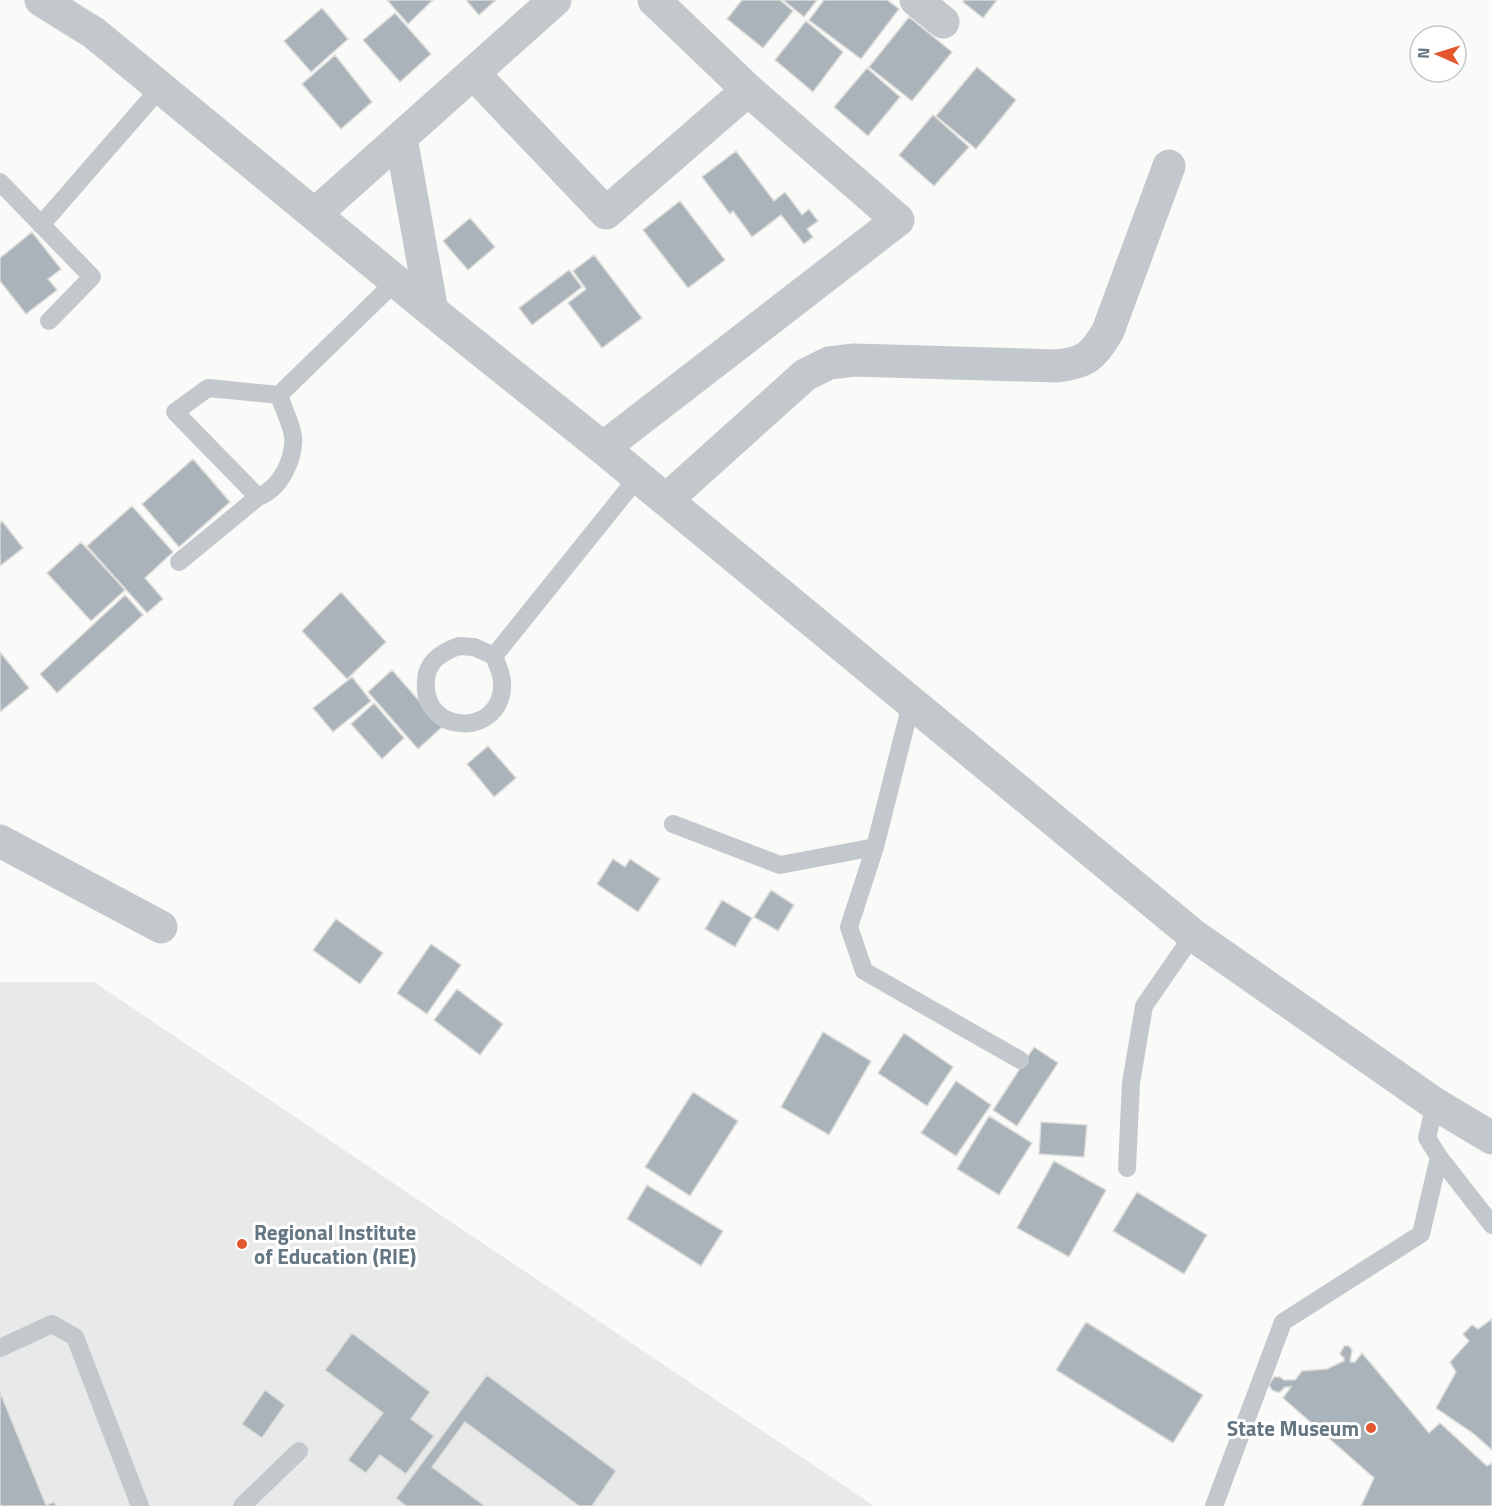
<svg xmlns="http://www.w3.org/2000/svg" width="1492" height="1506" font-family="'Titillium Web',sans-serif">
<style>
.built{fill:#e8e9e9}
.building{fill:#aab3b9;stroke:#dcdcda;stroke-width:1.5}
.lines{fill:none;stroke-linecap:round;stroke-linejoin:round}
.lane{stroke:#c3c8cc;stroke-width:18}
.street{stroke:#c3c8cc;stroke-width:33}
.poi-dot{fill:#e4572e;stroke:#fff;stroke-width:2}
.labels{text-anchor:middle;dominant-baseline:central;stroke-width:6;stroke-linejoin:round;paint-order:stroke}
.poi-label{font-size:21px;font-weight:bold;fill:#657683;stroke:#fff;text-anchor:start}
</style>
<rect width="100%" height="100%" fill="#fafaf8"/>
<path class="built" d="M0 982H94L874 1506H0Z"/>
<path class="building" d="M387 0H433L408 24Z
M466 0H496L479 15Z
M742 0H780L793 11 763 48 727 19Z
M783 0H817L804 17Z
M824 0H887L899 9 861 59 809 20Z
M964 0H997L983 18 963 2Z
M322 8 348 39 311 72 284 41Z
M395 13 431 54 400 82 363 40Z
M909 17 952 52 912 101 869 67Z
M806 21 843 52 813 92 775 60Z
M335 55 372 102 341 129 302 84Z
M977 67 1016 100 976 149 936 116Z
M867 68 900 97 868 136 834 107Z
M933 115 969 147 934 186 899 155Z
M736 151 774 201 785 192 802 215 809 209 818 221 807 229 813 237 804 244 781 215 752 237 733 211 730 214 702 177Z
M680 201 725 260 688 288 643 230Z
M470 218 495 247 468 270 443 241Z
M32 232 61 269 48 279 57 290 26 314 0 281V258Z
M594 255 642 318 602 348 568 303 586 289 573 271Z
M569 270 582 287 532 325 519 308Z
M193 459 230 502 179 547 142 504Z
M132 506 173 552 145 578 163 599 147 613 87 546Z
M2 521 23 548 0 566V523Z
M81 542 125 590 91 621 47 573Z
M341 592 386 642 347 679 302 631Z
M125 595 143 615 57 693 40 674Z
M0 652 29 688 0 712Z
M392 670 442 727 418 749 368 692Z
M352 677 371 701 333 732 313 708Z
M374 703 404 738 382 759 351 724Z
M488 746 516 778 494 797 467 764Z
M613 859 625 867 630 859 660 879 638 912 597 884Z
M771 890 794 905 778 931 754 917Z
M722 900 752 918 735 947 705 929Z
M336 919 383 953 360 984 313 950Z
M431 944 461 965 427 1014 397 993Z
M457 989 503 1024 480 1055 434 1020Z
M823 1032 871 1061 829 1135 781 1107Z
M904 1033 953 1067 927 1106 878 1073Z
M1034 1047 1058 1063 1017 1126 993 1110Z
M956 1081 991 1105 956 1156 921 1133Z
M693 1092 738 1121 690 1196 645 1167Z
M989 1116 1032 1143 999 1195 957 1169Z
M1041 1122 1087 1125 1084 1157 1039 1154Z
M1054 1161 1106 1190 1069 1257 1017 1228Z
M647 1185 723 1231 701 1266 627 1219Z
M1137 1192 1207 1235 1184 1274 1113 1231Z
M1492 1319V1450L1474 1434 1436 1408 1456 1372 1450 1362 1469 1341 1463 1334 1472 1325 1478 1329Z
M1086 1322 1203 1395 1173 1443 1056 1370Z
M352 1333 430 1392 411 1419 434 1436 406 1474 380 1455 366 1473 348 1460 383 1413 325 1370Z
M1344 1346H1349L1352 1350 1350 1362H1355L1362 1353 1429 1433 1440 1423 1487 1466 1492 1463V1506H1361L1374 1478 1283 1398 1291 1387H1285L1280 1392H1277L1272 1390 1269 1385 1274 1377H1280L1284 1380H1295L1302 1371 1327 1369 1344 1361V1358L1340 1354Z
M487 1375 616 1471 592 1506H579L465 1422 432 1467 485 1506H406L396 1498Z
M265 1390 285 1405 262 1438 242 1424Z
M0 1392 46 1505 54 1502 56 1506H0Z"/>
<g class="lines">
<path class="lane" d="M0 182 92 277 49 321
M41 225 161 87
M279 395 396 281
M258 497 175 412 208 388 279 395
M179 562 258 497C280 489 295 459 293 436 291 423 283 408 279 395
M459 646 474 647 494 656C497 664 502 674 502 682 505 738 421 737 426 680 427 661 442 652 459 646Z
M494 656 638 477
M911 704 875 847 849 927 864 971 1020 1060
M673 824 780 865 875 847
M1435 1104 1427 1138 1439 1157 1492 1225
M1127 1168 1131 1083 1144 1006 1193 935
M0 1348 52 1324 75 1337 140 1506
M242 1506 299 1451
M1214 1506 1283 1322 1421 1234 1439 1157"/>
<path class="street" d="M41 0 94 33 432 311 603 448 1193 935 1435 1104 1492 1138
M916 0 943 22
M473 73 606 213 748 90
M401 138 432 311
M315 214 555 0
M603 448 898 220 748 90 654 0
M666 500 805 375 829 363 854 360 1056 366C1085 363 1093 357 1108 331L1169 166
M0 841 161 927"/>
</g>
<g class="poi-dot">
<circle cx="242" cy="1244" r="6"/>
<circle cx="1371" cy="1428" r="6"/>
</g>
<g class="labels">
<g class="poi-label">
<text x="254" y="1232">Regional Institute<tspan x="254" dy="24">of Education (RIE)</tspan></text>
<text x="1359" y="1428" text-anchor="end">State Museum</text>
</g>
</g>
<g transform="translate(1438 54) rotate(273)"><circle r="28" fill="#ffffff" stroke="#c1c8cd" stroke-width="1.5"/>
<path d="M0-4.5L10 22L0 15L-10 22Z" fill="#e4572e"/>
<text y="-9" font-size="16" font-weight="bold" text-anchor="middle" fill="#657683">N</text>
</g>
</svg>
